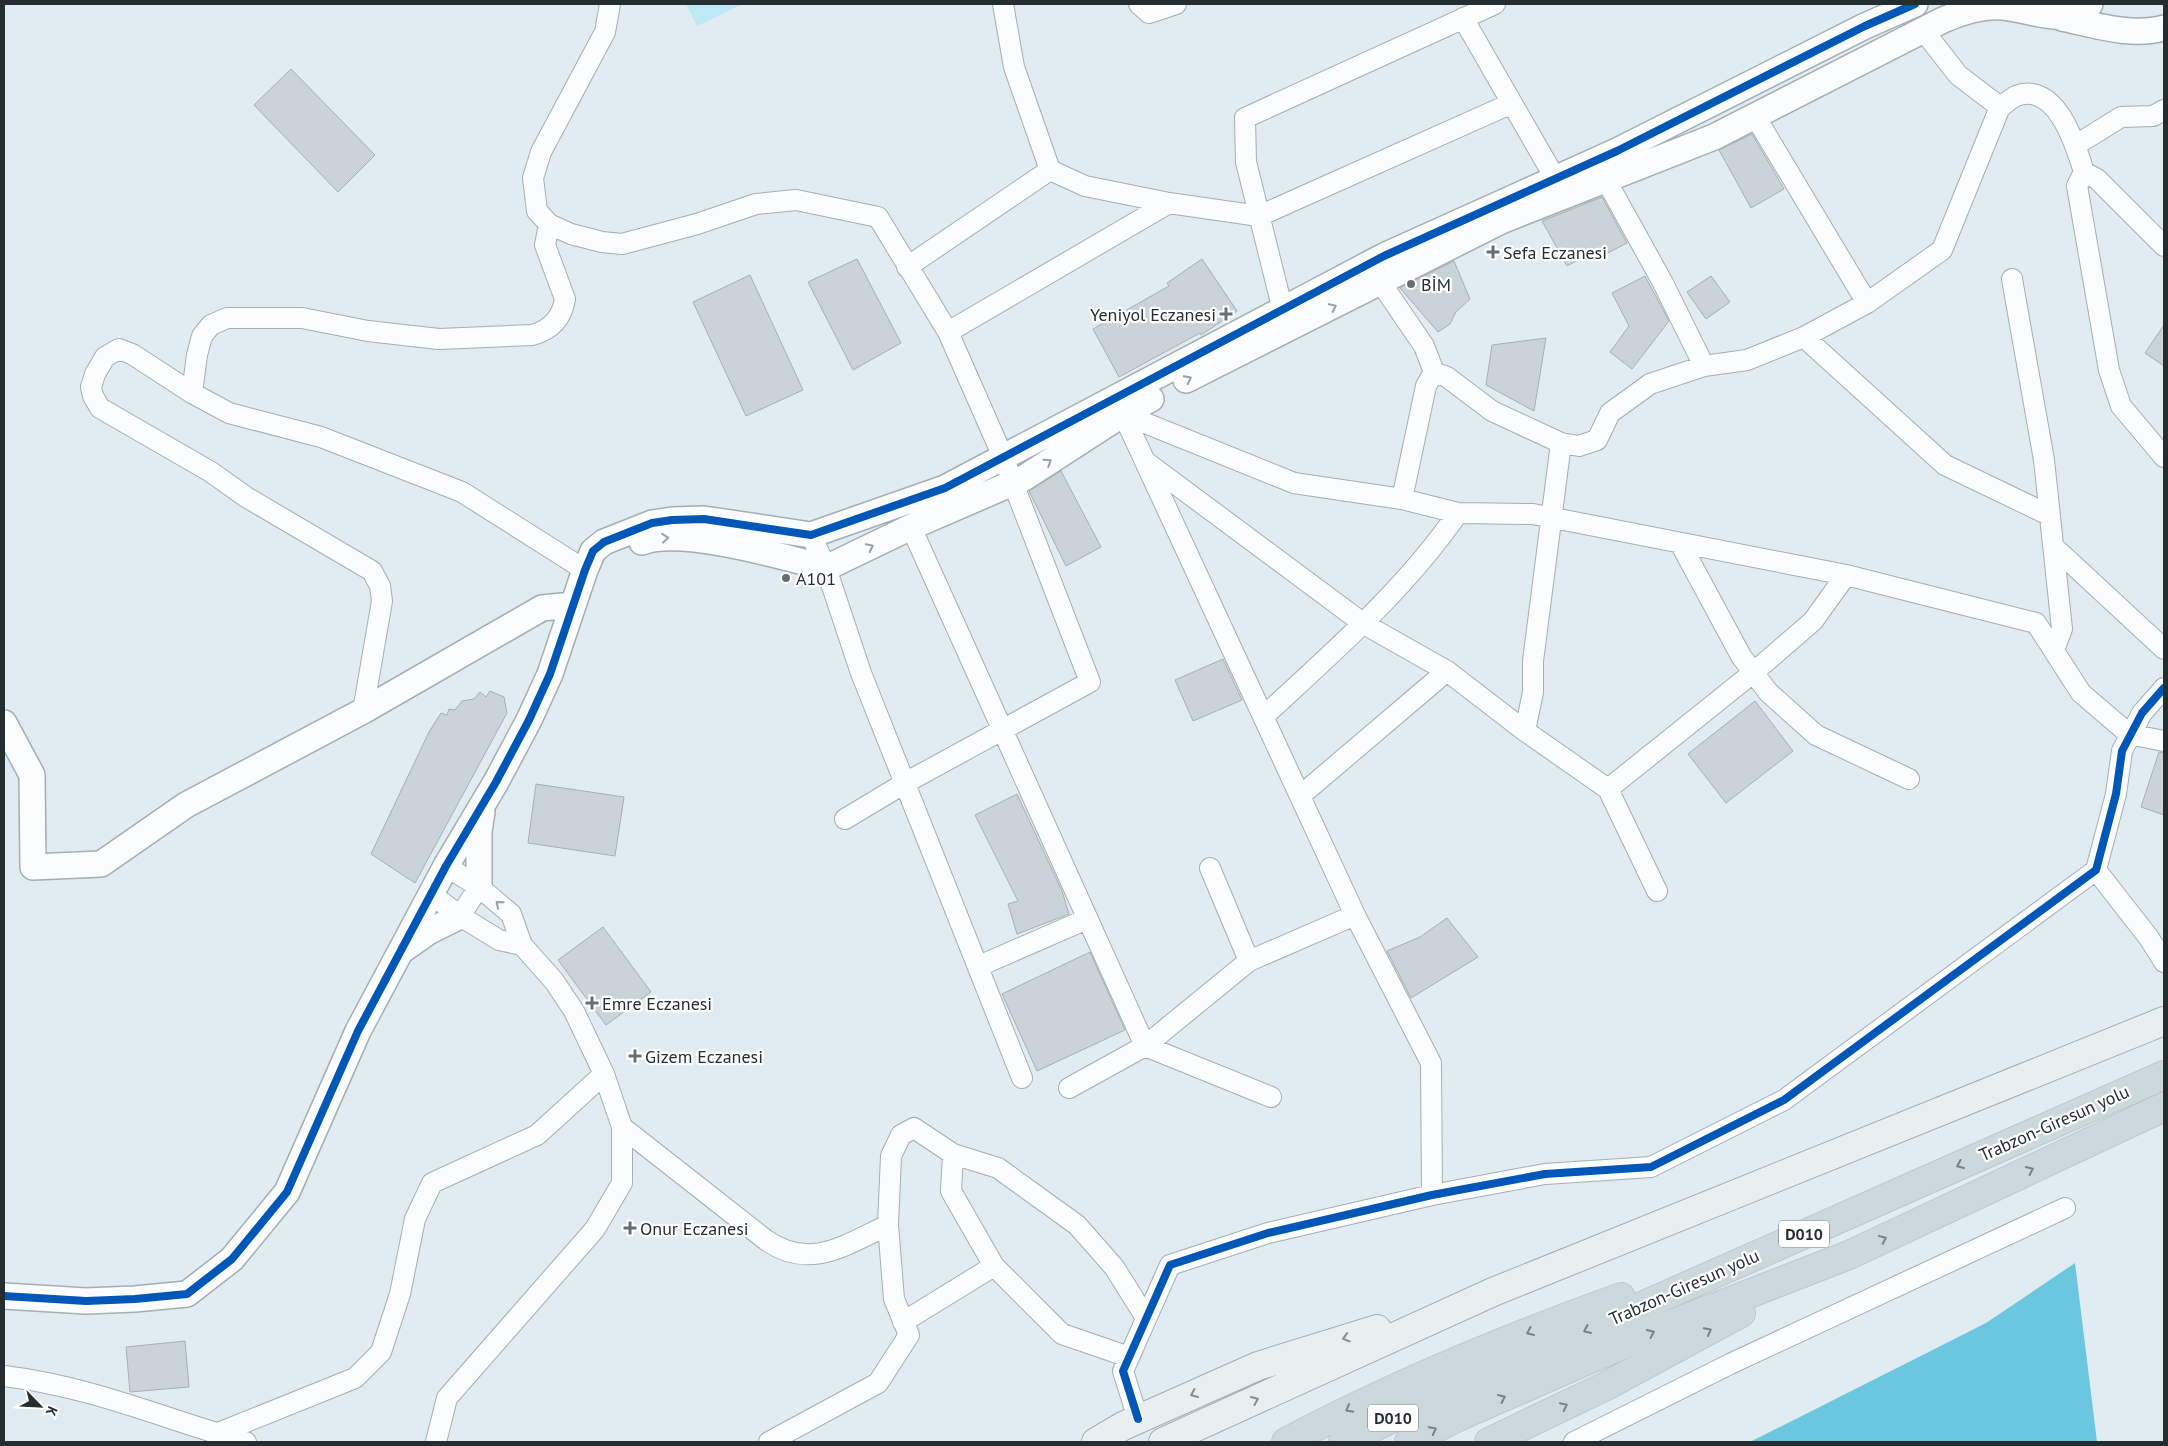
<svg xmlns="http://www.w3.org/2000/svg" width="2168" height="1446" font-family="'PT Sans',sans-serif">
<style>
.green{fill:#bde8f6}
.water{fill:#6bc7e0}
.building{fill:#cad4d8;stroke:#a6b0b3}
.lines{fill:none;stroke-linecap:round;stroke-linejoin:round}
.minor-casing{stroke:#a5aeb2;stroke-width:22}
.tertiary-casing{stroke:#a5aeb2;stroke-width:28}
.secondary-casing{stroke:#a5aeb2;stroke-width:30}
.trunk-casing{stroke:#c0c6c9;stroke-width:30}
.minor{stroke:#fafcfd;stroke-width:20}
.tertiary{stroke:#fafcfd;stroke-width:25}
.secondary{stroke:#e9eff1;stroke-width:28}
.trunk{stroke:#ccd9dc;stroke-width:28}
.cycleway-casing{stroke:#fff;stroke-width:11}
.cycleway{stroke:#0057b8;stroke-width:8}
.oneway{stroke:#9a9fa1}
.oneway2{stroke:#788386}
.oneway3{stroke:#868e90}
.poi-dot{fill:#667074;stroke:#fff;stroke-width:2}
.labels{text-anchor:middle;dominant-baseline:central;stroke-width:4.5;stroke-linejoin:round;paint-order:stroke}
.shield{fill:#fff;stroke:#666c6e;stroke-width:1}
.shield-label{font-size:16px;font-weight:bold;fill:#242d30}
.poi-label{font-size:18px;fill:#242d30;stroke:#fff;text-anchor:start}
.street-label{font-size:18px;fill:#242d30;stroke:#fff}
</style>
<rect width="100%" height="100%" fill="#e0ecf1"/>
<path class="green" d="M686 4H743L697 26Z"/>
<path class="water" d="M2075 1263 2097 1442H1750L1986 1323Z"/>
<path class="building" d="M291 69 375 155 338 192 254 105Z
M1752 134 1784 189 1751 208 1719 150Z
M1602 197 1627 243 1602 256 1598 249 1567 266 1542 221Z
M857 259 901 343 853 370 808 282Z
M1202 259 1237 311 1201 335 1200 333 1119 377 1093 329 1169 286 1167 283Z
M1454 261 1470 299 1456 312 1450 324 1438 332 1400 288Z
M750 275 803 390 746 416 693 302Z
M1645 276 1669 321 1632 369 1610 352 1629 326 1612 293Z
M1711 276 1730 302 1706 319 1687 292Z
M2164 325V366L2145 353Z
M1546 338 1534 411 1486 385 1492 345Z
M1061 471 1101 547 1066 566 1029 491Z
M1223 659 1242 700 1193 721 1175 680Z
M490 691 504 697 507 713 415 883 371 854 429 732 441 713 447 715 449 709 455 710 462 701 474 699 480 692 486 697Z
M1755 701 1793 751 1726 803 1688 754Z
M2159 752 2164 753V815L2141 807Z
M536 784 624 797 615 856 528 843Z
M1017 794 1062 891 1069 914 1017 934 1008 904 1018 901 975 815Z
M1447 918 1478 957 1411 998 1387 951 1420 937Z
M603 927 651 992 606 1025 558 960Z
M1090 952 1125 1030 1037 1071 1002 994Z
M185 1341 189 1387 130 1392 126 1347Z"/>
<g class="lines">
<defs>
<path id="minor" d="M610 4 605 32 541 152 533 178 537 211 549 224 571 234 602 242 622 244 697 224 756 204 796 200 878 217 948 332 1003 457 1090 682 905 783 845 819
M1003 4 1014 67 1050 170 1085 186 1169 203
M1139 4 1149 13 1176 4
M1463 18 1555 178
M1923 30 1958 75 2000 107
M1755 116 1867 303
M2076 145 2121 117 2153 116 2164 110
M2084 172 2077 186 2109 370 2121 406 2164 457
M1606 180 1663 283 1704 366
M907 267 1050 170
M2012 279 2044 460 2062 629 2054 650
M1381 283 1424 346 1434 372 1426 386 1402 499
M1286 323 1246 162 1245 118 1495 4
M948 332 1169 203 1259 216 1510 104
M1804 337 1945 465 2049 515
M1434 372 1447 377 1492 411 1561 443 1579 446 1597 440 1610 413 1650 384 1704 366 1747 360 1804 337 1867 303 1942 250 2000 107C2005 104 2010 99 2016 96 2056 80 2076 146 2084 172L2097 179 2164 246
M192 393 197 355 202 336 211 325 227 318H302L368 331 439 339 532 335C551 330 562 318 565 299L545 245 549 224
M1123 414 1294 483 1402 499 1458 513 1533 514 1846 575 2036 623 2081 693 2129 734 2164 741
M1123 414 1355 915 1431 1063 1432 1195
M1146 462 1364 624 1447 671 1300 796
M911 527 1145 1046 1271 1097
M811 535 826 568 861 673 1022 1078
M1680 543 1741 656 1768 692 1816 735 1909 779
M2054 547 2164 649
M1447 671 1525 731 1608 789 1657 891
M363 711 382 601 380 586 372 571 246 497 211 472 100 408 93 396 91 387 95 374 105 357 119 349 132 354 192 393 229 413 321 437 462 492 585 570
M1263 717C1332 653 1404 591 1458 513
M1525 731 1533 692V661L1561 443
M1608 789 1754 672 1813 621 1846 575
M1210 868 1249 961
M2096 870 2149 938 2164 962
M431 894 460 916 499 940 522 945
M460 916 479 887
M979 966 1087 919
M1069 1088 1145 1046 1249 961 1355 915
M622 1127 766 1240C810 1271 845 1245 888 1225
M953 1154 951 1191 994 1266 1062 1334 1129 1357
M903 1322 994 1266
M4 1376C89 1386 165 1419 246 1442
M1138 1419 1123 1371 1170 1265 1268 1233 1432 1195 1545 1174 1651 1167 1784 1100 2096 870 2116 794 2122 751 2142 713 2164 688
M216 1434 355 1378 381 1352 400 1294 415 1219 432 1183 537 1135 604 1074
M436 1442 447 1398 595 1229 622 1183V1127L604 1074 574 1011 554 981 522 945 511 914 479 887 446 866
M769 1442 878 1383 909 1335 894 1299 888 1225 891 1156 901 1135 914 1128 953 1154 998 1168 1077 1225 1114 1267 1146 1318
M1574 1442 1730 1364 2065 1208"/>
<path id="tertiary" d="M2062 18C2095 25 2131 37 2164 28
M1186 380 1501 221 1714 137 1943 20C1962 12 1982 5 2003 7 2028 9 2072 29 2090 4
M642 542C682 527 784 557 826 568L911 527 1024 478 1123 414 1151 399
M4 723 32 775 33 867 101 864 186 805 363 711 542 608 573 605
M479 887V831L482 812
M404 949 428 932 460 916
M4 1296 86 1301 135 1299 187 1294 232 1259 287 1192 358 1031 446 866 496 782 529 720 550 674 585 570 593 551 604 542 652 523 672 520 704 519 811 535 945 488 1384 256 1617 151 1865 26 1915 4"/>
<path id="secondary" d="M1096 1442 1123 1426 1258 1366 1377 1329
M1163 1442 1493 1292 2164 1021"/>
<path id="trunk" d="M1286 1442C1393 1385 1507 1338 1621 1297
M1343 1442 1443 1394 2164 1075
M1409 1442 1458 1417 1661 1328 1849 1255 2164 1107
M1489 1442 1606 1386 1741 1313"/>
</defs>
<use href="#minor" class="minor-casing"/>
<use href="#tertiary" class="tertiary-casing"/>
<use href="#secondary" class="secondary-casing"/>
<use href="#trunk" class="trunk-casing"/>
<use href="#minor" class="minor"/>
<use href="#tertiary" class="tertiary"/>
<use href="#secondary" class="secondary"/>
<use href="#trunk" class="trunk"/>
<defs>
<path id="cycleway" d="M4 1296 86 1301 135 1299 187 1294 232 1259 287 1192 358 1031 446 866 496 782 529 720 550 674 585 570 593 551 604 542 652 523 672 520 704 519 811 535 945 488 1384 256 1617 151 1865 26 1915 4
M1138 1419 1123 1371 1170 1265 1268 1233 1432 1195 1545 1174 1651 1167 1784 1100 2096 870 2116 794 2122 751 2142 713 2164 688"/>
</defs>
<use href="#cycleway" class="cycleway-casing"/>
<use href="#cycleway" class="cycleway"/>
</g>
<defs><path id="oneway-chevron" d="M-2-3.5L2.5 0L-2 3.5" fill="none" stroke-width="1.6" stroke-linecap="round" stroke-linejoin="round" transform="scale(1.25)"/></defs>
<g class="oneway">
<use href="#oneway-chevron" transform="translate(1333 307) rotate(-26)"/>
<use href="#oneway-chevron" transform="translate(1188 379) rotate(-27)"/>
<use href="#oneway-chevron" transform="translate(1048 462) rotate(-33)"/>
<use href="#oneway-chevron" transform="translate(665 538) rotate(-6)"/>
<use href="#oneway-chevron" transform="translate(870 547) rotate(-26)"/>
<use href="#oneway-chevron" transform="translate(499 904) rotate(-141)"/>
</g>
<g class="oneway2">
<use href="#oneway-chevron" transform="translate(1960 1165) rotate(156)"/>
<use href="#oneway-chevron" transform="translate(2030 1170) rotate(-25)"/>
<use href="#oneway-chevron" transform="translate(1883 1239) rotate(-25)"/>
<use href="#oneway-chevron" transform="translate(1587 1330) rotate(156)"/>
<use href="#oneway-chevron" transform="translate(1708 1331) rotate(-28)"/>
<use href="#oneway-chevron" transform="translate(1530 1332) rotate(157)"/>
<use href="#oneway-chevron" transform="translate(1651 1333) rotate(-24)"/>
<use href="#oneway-chevron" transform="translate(1502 1398) rotate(-24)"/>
<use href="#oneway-chevron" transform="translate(1564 1406) rotate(-26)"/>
<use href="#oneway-chevron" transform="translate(1349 1409) rotate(152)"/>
<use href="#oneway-chevron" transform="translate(1433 1430) rotate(-27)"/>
</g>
<g class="oneway3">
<use href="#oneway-chevron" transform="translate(1346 1338) rotate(163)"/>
<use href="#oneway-chevron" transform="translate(1194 1394) rotate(156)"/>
<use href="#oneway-chevron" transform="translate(1255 1400) rotate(-24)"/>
</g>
<g class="poi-dot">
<path d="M1490.5 244.5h5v5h5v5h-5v5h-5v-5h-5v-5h5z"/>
<circle cx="1411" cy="284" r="5"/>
<path d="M1223.5 306.5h5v5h5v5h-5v5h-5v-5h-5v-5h5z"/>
<circle cx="786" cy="578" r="5"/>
<path d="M589.5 995.5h5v5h5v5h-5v5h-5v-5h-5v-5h5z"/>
<path d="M632.5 1048.5h5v5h5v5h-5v5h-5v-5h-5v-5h5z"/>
<path d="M627.5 1220.5h5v5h5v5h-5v5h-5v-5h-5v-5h5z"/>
</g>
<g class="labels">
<g class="shield">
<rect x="1779" y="1220.5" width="50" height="27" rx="4"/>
<rect x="1368" y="1404.5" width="50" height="27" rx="4"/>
</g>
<g class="shield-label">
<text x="1804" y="1234">D010</text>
<text x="1393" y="1418">D010</text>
</g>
<g class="poi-label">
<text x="1503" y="252">Sefa Eczanesi</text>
<text x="1421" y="284">BİM</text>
<text x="1216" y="314" text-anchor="end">Yeniyol Eczanesi</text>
<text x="796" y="578">A101</text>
<text x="602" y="1003">Emre Eczanesi</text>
<text x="645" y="1056">Gizem Eczanesi</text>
<text x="640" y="1228">Onur Eczanesi</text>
</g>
<g class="street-label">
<text transform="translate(2054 1123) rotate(-24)">Trabzon-Giresun yolu</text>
<text transform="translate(1684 1287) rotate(-24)">Trabzon-Giresun yolu</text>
</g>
</g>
<rect width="2168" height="1446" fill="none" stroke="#242d30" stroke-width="10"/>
<g transform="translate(40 1406) rotate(114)" stroke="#ffffff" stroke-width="4" paint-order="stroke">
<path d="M0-4L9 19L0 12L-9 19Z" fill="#242d30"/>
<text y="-8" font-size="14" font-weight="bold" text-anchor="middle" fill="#242d30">K</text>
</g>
</svg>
